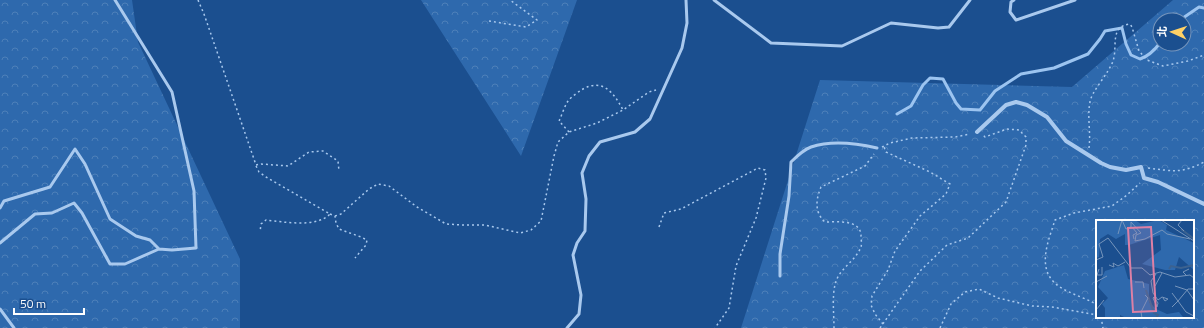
<svg xmlns="http://www.w3.org/2000/svg" width="1204" height="328" font-family="'Titillium Web','Noto Sans TC',sans-serif">
<style>
.forest{fill:url(#forest-crowns);fill-rule:evenodd}
.lines{fill:none;stroke-linecap:round;stroke-linejoin:round}
.stream{stroke:#9cc4f0;stroke-width:3}
.path{stroke:#a9c9ee;stroke-width:1.5;stroke-dasharray:2 3;stroke-linecap:butt}
.lane{stroke:#a9c9ee;stroke-width:3}
.street{stroke:#a9c9ee;stroke-width:4}
.inset-river{fill:none;stroke:#3c6290;stroke-width:2}
.inset-road{fill:none;stroke:#7695bc;stroke-width:1}
.view{fill:#dd80a5;fill-opacity:0.15;stroke:#dd80a5;stroke-width:2}
.inset-edge{fill:none;stroke:#fff;stroke-width:2}
</style>
<defs>
<pattern id="forest-crowns" width="20" height="18" patternUnits="userSpaceOnUse"><rect width="20" height="18" fill="#2e69ad"/><path d="M2 6a3 3 0 1 1 6 0M12 15a3 3 0 1 1 6 0" fill="none" stroke="#4d80b9"/></pattern>
</defs>
<rect width="100%" height="100%" fill="#1b4f8f"/>
<path class="forest" d="M0 0H132L138 42 240 259V328H0Z
M421 0H577L521 156Z
M1173 0H1204V328H741L820 80 1072 87ZM1160 20H1184V44H1160ZM1097 221H1193V317H1097Z"/>
<g class="lines">
<path class="stream" d="M1180 20 1199 7 1204 8
M897 114 911 106 923 85 930 78 943 79 956 103 961 109 980 110 995 91 1021 74 1054 68 1088 54 1100 39 1105 31 1122 28 1126 44 1131 55 1140 59C1149 56 1154 51 1160 43"/>
<path class="path" d="M198 0 204 14 256 165 261 164 288 166 309 152 323 151 338 161 339 171
M489 21 526 27 537 20 510 0
M569 132 559 121C562 115 564 107 568 101 571 97 578 92 583 89 603 78 614 93 623 110
M882 147 890 143 912 138 955 137 970 134
M1089 148C1091 132 1087 117 1090 102 1091 92 1109 73 1113 61 1118 47 1109 26 1130 24L1132 27 1139 51 1147 60 1163 66 1188 61 1204 55
M256 166 259 172 266 177 330 214C317 228 284 222 266 220L261 224 260 232
M1148 168C1173 171 1181 174 1204 162
M330 214 335 216 336 223 339 229 361 237 367 240 366 245 355 258
M335 216 341 214 369 189 378 184 389 186 417 207 446 224 463 225H485L520 233 531 230 541 221 554 156 558 142 569 132 597 123 623 110 649 92 656 90
M659 227 664 213 681 209 758 168 765 170 766 178 756 218 736 266 729 308 715 328
M1097 306 1096 304C1085 298 1071 294 1060 287 1035 271 1048 242 1055 220L1074 213 1112 206 1127 195 1140 183
M1101 317 1103 328
M883 324 875 314 871 305 872 296 888 270 895 251 920 216 946 194 950 184 930 172 886 152 884 147
M834 328C834 316 832 296 835 285 838 269 855 262 861 247 862 244 861 239 861 235 860 219 836 222 825 222 814 212 816 199 821 187L865 166 874 154
M880 328 920 271 947 245 968 238 1006 202 1026 145V137L1019 130 1007 129 985 137 983 135
M940 328 951 304 965 292 979 289 998 298 1032 306 1052 307 1097 315"/>
<path class="lane" d="M714 0 771 43 842 46 891 23 938 28 949 27 970 0
M1014 0 1011 2 1010 12 1016 20 1075 0
M0 208 4 201 50 187 75 149 85 164 110 219 136 236 150 240 159 249 172 250 196 248 194 191 172 92 115 0
M0 243 35 214 52 213 74 203 82 213 110 264H125L159 249
M780 276V254L789 196 791 162C797 156 803 150 811 147 832 140 855 143 877 148
M0 309 14 328
M567 328 579 314 581 295 573 255 577 243 585 231 586 199 582 173 589 156 600 142 635 132 650 119 682 48 687 23 686 0"/>
<path class="street" d="M977 132 1006 105 1016 102 1027 105 1047 117 1066 141 1101 163 1110 167 1126 170 1141 167 1144 178 1158 182 1204 204"/>
</g>
<g transform="translate(1096 220)">
<rect width="98" height="98" fill="#1b4f8f"/>
<path d="M0 0H39L45 4 63 0 71 5 70 10 98 23V50L83 37 79 50H69L46 44 65 30 64 15 33 25H29V14L20 19 12 14 4 19 3 37 0 38ZM28 45 32 59 53 64V82L60 89 71 94 83 92 87 97 30 98 24 95V98H9V88L6 84 12 78 2 67 9 51Z" fill="#2e69ad"/>
<path class="inset-river" d="M85 9 98 19M73 49 75 46 85 48 98 45M50 70 58 93 62 95 60 98"/>
<path class="inset-road" d="M65 0 98 21M86 0 82 5 88 11M36 7 41 13 37 15 38 19M22 14 26 0 30 9 35 7V2L45 13 40 15 39 21 49 19 66 10 71 14 94 19M0 40 7 37 3 24 12 18 35 48H46L54 55 64 52 79 57 94 55 98 58M13 45 18 47 17 43 22 46 29 42M3 49 1 55H6V47M60 54 55 61 57 73 62 80 66 77 72 79 69 81 67 78M91 56 87 52 93 49M0 62 11 56M39 62H47L48 68M59 66 66 53M79 66 91 70M98 69H92L82 81 90 92 98 96M91 70 98 80M58 77 62 83 61 87 57 78ZM76 87 82 81 76 73M0 90 8 80M46 98 45 92 52 78 49 75"/>
<path class="view" d="M55 7 60 91 37 92 32 8Z"/>
<rect width="98" height="98" class="inset-edge"/>
</g>
<g transform="translate(1172 32) rotate(273)"><circle r="19" fill="#1b4f8f" stroke="#7695bc"/>
<path d="M0-3L7 15L0 10L-7 15Z" fill="#ffd166"/>
<text y="-6" font-size="11" font-weight="bold" text-anchor="middle" fill="#ffffff">北</text>
</g>
<path d="M14 308v6h70v-6" fill="none" stroke="#ffffff" stroke-width="2"/>
<text x="20" y="308" font-size="12" fill="#ffffff" stroke="#1b4f8f" stroke-width="3" paint-order="stroke">50 m</text>
</svg>
